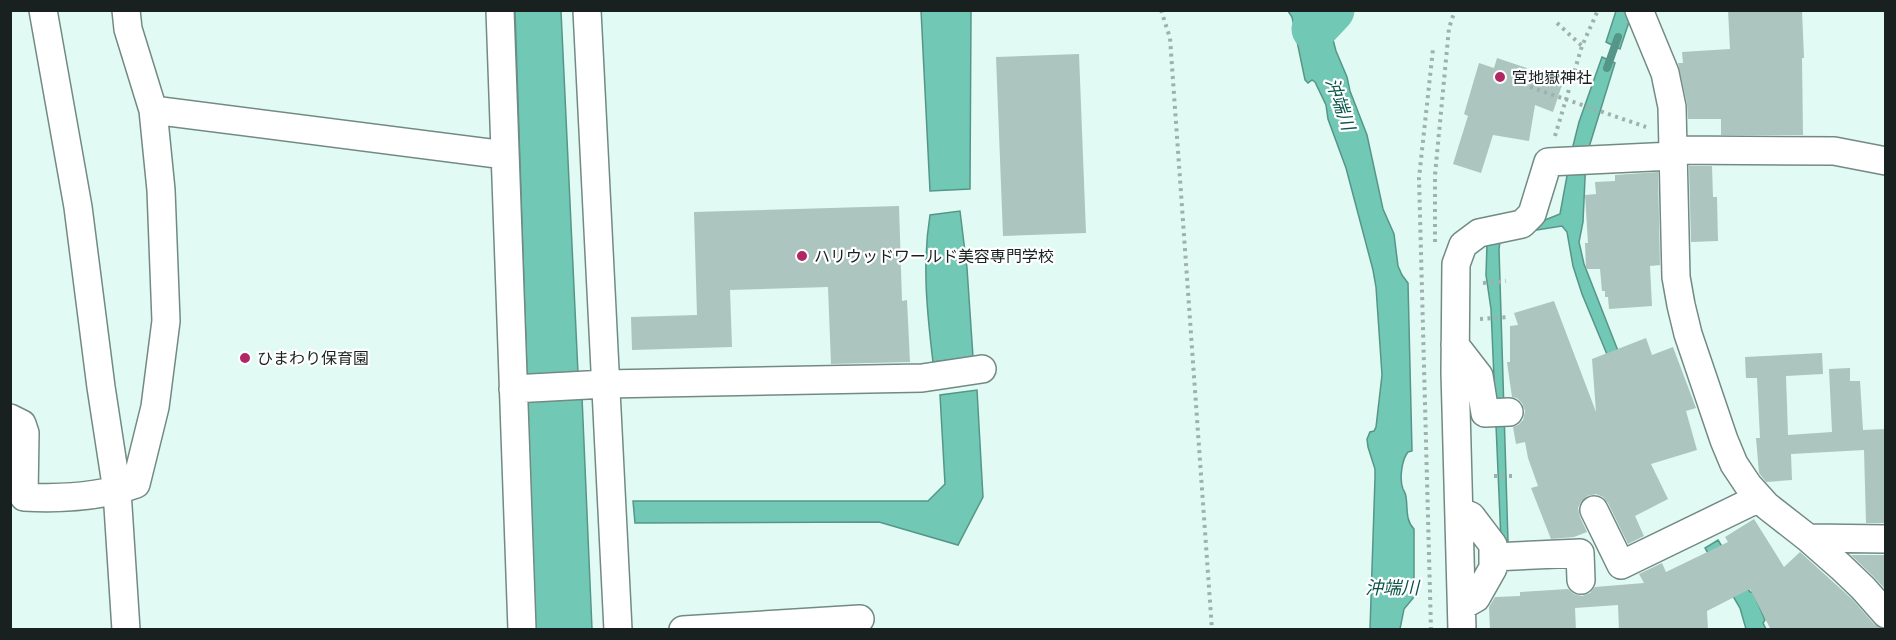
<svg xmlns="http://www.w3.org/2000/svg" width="1896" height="640" font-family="Montserrat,'Noto Sans JP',sans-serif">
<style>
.water{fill:#71c8b5;stroke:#569688;stroke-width:1.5}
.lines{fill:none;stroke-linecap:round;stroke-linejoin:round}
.stream{stroke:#569688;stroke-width:8}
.river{stroke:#71c8b5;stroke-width:45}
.building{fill:#acc5be}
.minor-casing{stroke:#738a84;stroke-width:30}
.path{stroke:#9eb1ad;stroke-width:4;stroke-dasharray:3 4.5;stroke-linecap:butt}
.minor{stroke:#fff;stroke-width:27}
.poi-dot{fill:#b12766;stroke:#fff;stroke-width:2}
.labels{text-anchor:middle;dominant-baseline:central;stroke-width:4.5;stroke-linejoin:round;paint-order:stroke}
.poi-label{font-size:16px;fill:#18211f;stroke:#fff;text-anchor:start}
.water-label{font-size:18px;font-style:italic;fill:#095649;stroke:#fff}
</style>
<rect width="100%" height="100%" fill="#e1faf4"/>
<path class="water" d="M515 11H561L578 373 527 377Z
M921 11H971L970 189 930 191Z
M1288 11H1323L1328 21 1336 51 1347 77 1350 91 1367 135 1383 209 1394 234 1398 266 1402 275 1408 283 1412 451 1408 452C1402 459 1399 479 1403 489 1404 491 1406 494 1406 497 1408 508 1405 520 1414 529V597L1404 609 1400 629H1370L1375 478V469L1368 447 1367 439 1370 432 1374 431 1376 427 1382 375 1376 287 1373 270 1346 168 1328 119 1326 105 1315 82 1312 80 1308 83 1305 80 1292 17Z
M1616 11H1630L1632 13 1620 49 1606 42Z
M1602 57 1615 63 1586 157 1583 222 1579 242 1584 264 1629 379 1640 434 1582 294 1573 266 1567 232 1562 226 1506 235 1500 242 1499 249 1508 541H1501L1491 309 1486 275 1487 243 1506 226 1545 220 1560 214 1571 154 1579 122Z
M960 211 967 268 973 357 933 362C927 312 922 264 930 215Z
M977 390 983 497 958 545 879 522 635 523 633 501H928L945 484 940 395Z
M582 397 592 629H530L528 401Z
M1718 540 1750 592H1753L1765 620 1763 623 1766 629H1746L1740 608 1705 548Z"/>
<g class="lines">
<path class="stream" d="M1607 68 1618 37"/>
<path class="river" d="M1314 29 1332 10"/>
</g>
<path class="building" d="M1728 10H1802L1804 58H1802L1803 135H1721V119H1688L1687 104 1678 63H1683L1682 52 1730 49Z
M1079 54 1086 233 1003 236 996 57Z
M1497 58 1527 68 1525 71 1562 85 1553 112 1535 105 1529 141 1493 135 1481 173 1453 164 1468 116 1464 114 1479 63 1494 68Z
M1689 166H1712L1713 197H1717L1718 241 1691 242Z
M1658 172 1660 265 1650 266 1652 306 1609 309 1608 297H1605V291H1602L1600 269H1586L1585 243H1588L1585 195 1596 194 1595 182 1615 181V175Z
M899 206 902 301 907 300 910 362 831 364 828 287 730 290 732 347 632 350 631 317 697 315 694 212Z
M1554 301 1596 412 1592 359 1646 338 1652 355 1673 347 1696 408 1686 411 1697 450 1651 464 1668 499 1635 516 1644 536 1628 544 1608 503 1603 497 1596 494 1587 496 1581 502 1578 508 1580 517 1587 532 1574 537 1551 539 1531 488 1538 486 1528 458 1525 442 1516 444 1513 427 1518 425 1523 420 1525 411 1522 403 1517 398 1512 397 1507 362H1510V326L1518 325 1514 313Z
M1822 353 1823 374 1786 376 1788 435 1832 432 1829 369 1850 368V381H1860L1863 430 1886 429V523H1866L1864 450 1791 454 1792 480 1766 482 1759 473 1756 438H1760L1757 378H1746L1745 357Z
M1754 519 1784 567 1800 552 1852 599 1874 624 1885 630H1771L1750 589 1707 611 1708 630H1619L1618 605 1575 608 1576 630H1490L1489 607 1495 597 1520 596V592L1568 589 1574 594 1582 596 1590 593 1595 587 1644 583 1639 574 1662 563 1666 572 1728 542 1725 537Z
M1851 555H1886V590L1874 577Z"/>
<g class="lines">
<defs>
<path id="minor" d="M43 10 78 207 101 387 117 491 126 630
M500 10 522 630
M587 10 618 630
M1639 10 1665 73 1672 107 1676 277 1681 305 1688 334 1724 440 1734 464 1748 485 1767 506 1808 538 1841 567 1863 588 1886 614
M153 110 505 155
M1673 150 1834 151 1886 161
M1455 345 1479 376 1485 413 1509 412
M513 389 606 384 922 378 982 369
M10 418 22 424 25 433 24 497C62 499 101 497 136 484L155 407 166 321 161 190 153 110 128 29 126 10
M1594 510 1621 565 1759 498
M1459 511 1471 516 1493 545V568L1476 598 1462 606
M1808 538 1886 539
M1493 557 1580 553 1581 580
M683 630 860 619
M1462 630 1455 372 1456 264 1463 245 1479 233 1522 224 1532 214 1548 162 1673 156"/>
</defs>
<use href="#minor" class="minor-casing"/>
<path class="path" d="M1161 10 1170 38 1212 630
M1557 23 1582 46
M1530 87 1646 127
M1555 136 1582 46 1598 10
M1435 242V175L1449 28 1455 10
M1483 283 1506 281
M1480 319 1508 317
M1494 476H1514
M1431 630 1419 178 1433 49"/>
<use href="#minor" class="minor"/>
</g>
<g class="poi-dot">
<circle cx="1500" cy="77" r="6"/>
<circle cx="802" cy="256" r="6"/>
<circle cx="245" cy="358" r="6"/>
</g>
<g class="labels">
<g class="poi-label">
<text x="1512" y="77">宮地嶽神社</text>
<text x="814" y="256">ハリウッドワールド美容専門学校</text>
<text x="257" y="358">ひまわり保育園</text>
</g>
<g class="water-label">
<text transform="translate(1340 104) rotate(71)">沖端川</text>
<text x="1392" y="588">沖端川</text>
</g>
</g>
<rect width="1896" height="640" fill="none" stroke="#18211f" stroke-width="24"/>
</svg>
